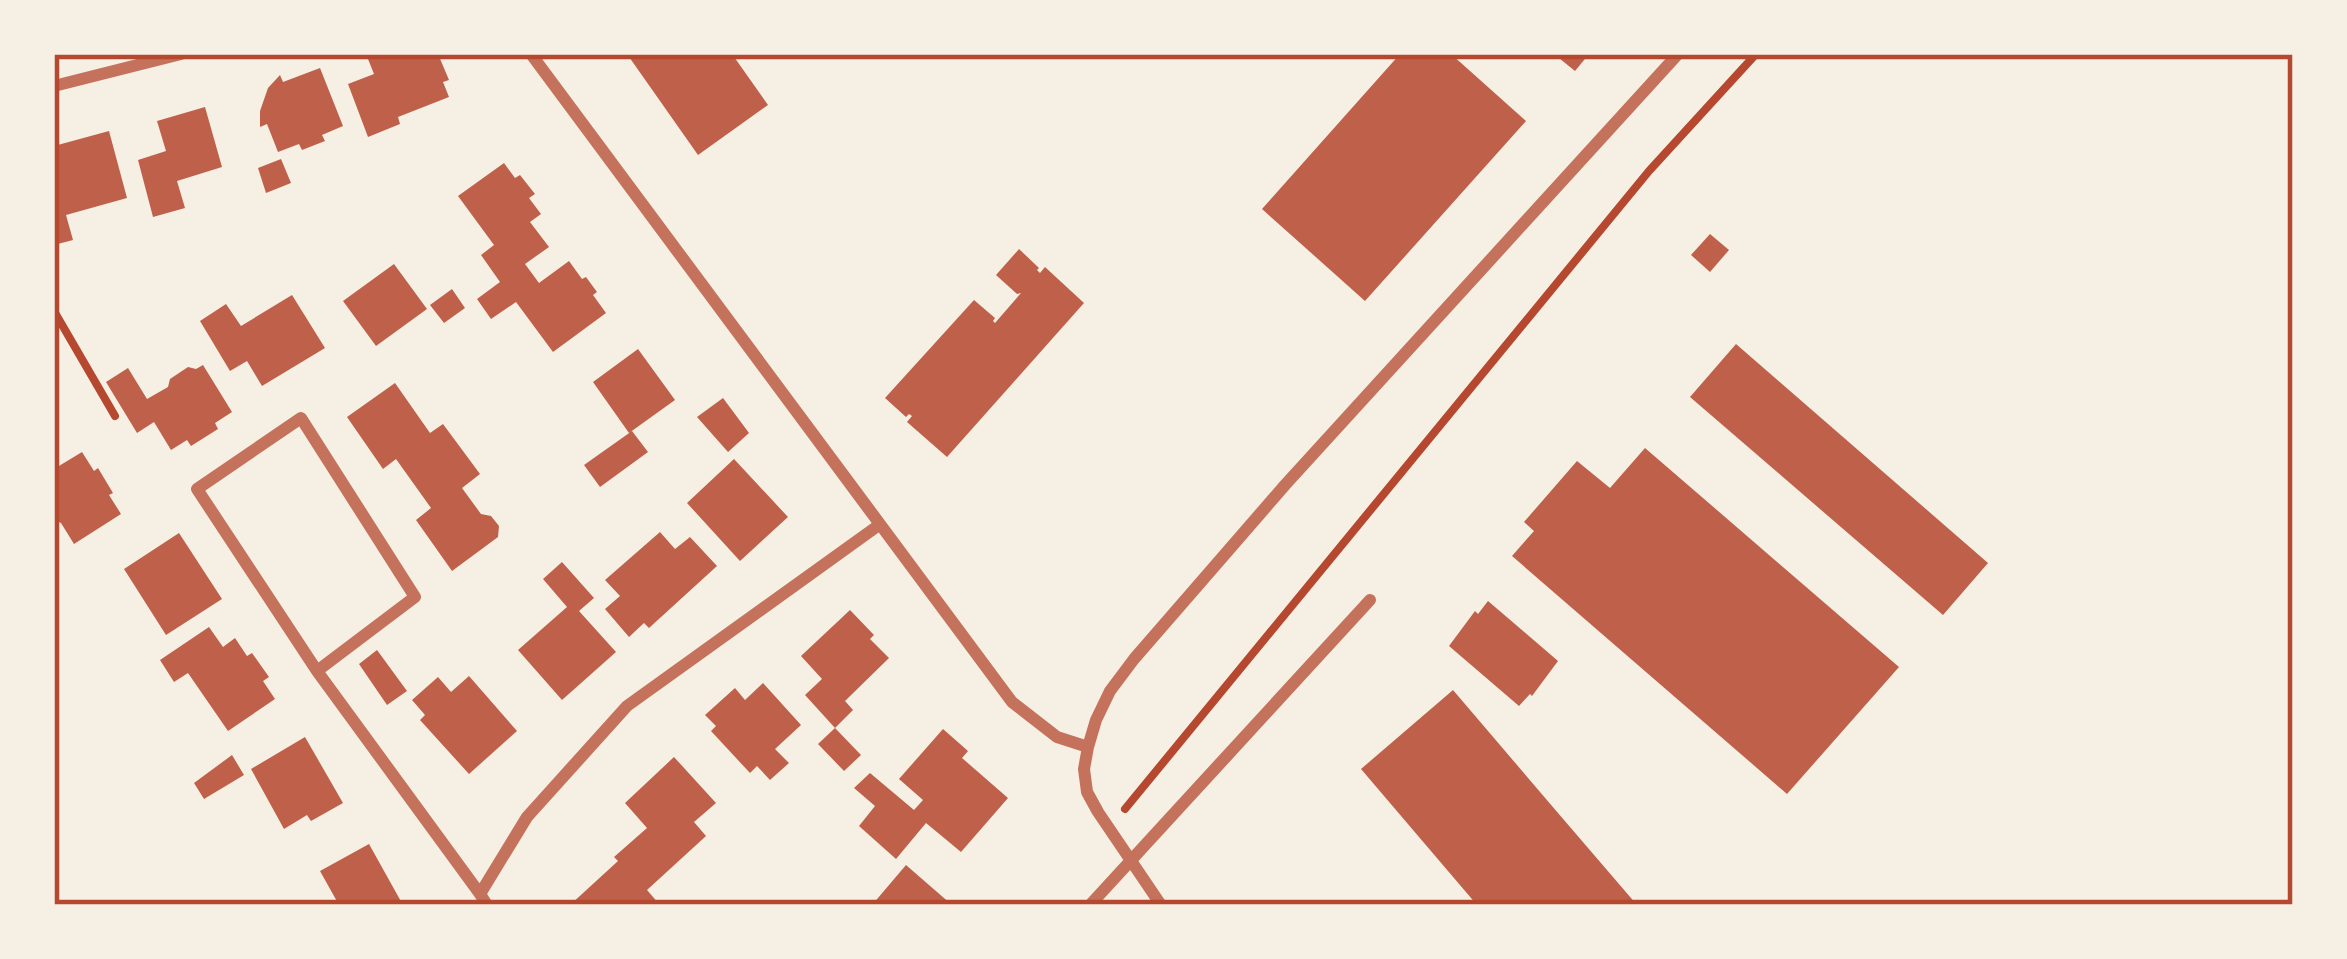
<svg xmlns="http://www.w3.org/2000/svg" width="2347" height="959" font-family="'PT Sans',sans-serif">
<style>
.building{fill:#bf614a}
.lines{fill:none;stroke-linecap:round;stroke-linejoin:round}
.path{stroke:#b5482f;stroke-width:8}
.minor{stroke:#c5725c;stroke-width:12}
.neatline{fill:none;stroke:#b5482f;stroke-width:4.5}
</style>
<rect width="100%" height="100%" fill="#f6efe4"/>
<path class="building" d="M366 54H438L449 80 443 82 449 97 398 117 400 124 368 137 348 84 374 74Z
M627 54H732L768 105 698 155Z
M1400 54H1451L1526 121 1365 301 1262 209Z
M1554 54H1589L1575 71Z
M320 68 343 126 322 135 325 141 302 150 299 144 278 152 267 124 260 127V111L268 88 280 75 283 82Z
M205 107 222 167 177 181 185 208 153 217 138 160 166 151 157 121Z
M109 131 127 198 66 215 73 240 54 245V146Z
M281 159 291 183 266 193 258 168Z
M504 163 515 178 520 175 535 194 529 198 541 214 530 222 549 247 525 264 539 283 569 261 582 279 586 277 597 292 593 295 606 313 553 352 516 302 491 319 477 299 500 282 481 255 494 245 458 196Z
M1710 234 1729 250 1710 272 1691 255Z
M1019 249 1039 268 1037 270 1040 273 1045 267 1084 303 947 457 907 422 912 416 909 414 906 417 885 398 974 300 995 318 993 321 995 323 1021 293 1017 294 996 275Z
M394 264 427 309 376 346 343 301Z
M452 289 465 308 444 323 430 305Z
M292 295 325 348 262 386 247 361 230 371 200 321 226 304 241 326Z
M1736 344 1988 563 1943 615 1690 397Z
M638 349 675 400 629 433 593 382Z
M203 365 232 412 215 423 218 429 191 446 187 440 171 450 154 422 137 433 106 382 128 368 147 399 168 387 170 379 188 367 196 369Z
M395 383 430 433 443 424 480 474 462 488 481 514 491 516 499 526 498 537 452 571 416 520 431 508 396 459 383 469 347 417Z
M723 398 749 433 728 452 697 417Z
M632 431 648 452 600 487 584 465Z
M1645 448 1899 667 1787 794 1512 556 1534 531 1524 522 1577 461 1610 488Z
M82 452 94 471 98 468 113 493 109 495 121 514 74 544 61 523 54 520V469Z
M734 459 788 517 740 561 687 503Z
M660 532 675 549 690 537 717 566 649 628 644 623 629 637 605 609 620 596 605 580Z
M179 533 222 599 166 635 124 569Z
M562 562 594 598 579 611 616 652 562 700 518 650 567 607 543 579Z
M1488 601 1558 661 1532 696 1530 694 1519 706 1449 646 1475 611 1478 614Z
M850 610 874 635 870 639 889 658 845 701 853 710 835 728 805 695 822 679 801 656Z
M209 627 223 647 235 638 247 656 252 653 269 677 263 681 275 699 228 731 188 673 174 682 160 660Z
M377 650 407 691 387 705 359 664Z
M469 676 517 731 469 774 420 720 425 715 412 700 438 677 451 692Z
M763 683 801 725 775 749 789 763 770 780 757 766 750 773 711 731 716 726 705 715 735 688 745 700Z
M1453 690 1558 813 1637 905H1477L1361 769Z
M835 728 861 755 844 771 818 744Z
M943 729 968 751 962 758 1008 798 961 852 926 823 896 859 859 826 875 806 854 788 870 773 914 810 923 800 899 779Z
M305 737 343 803 311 821 307 815 284 829 251 769Z
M232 755 244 775 204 799 194 783Z
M674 757 716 803 694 822 706 836 647 890 660 905H570L618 861 614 857 647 828 625 803Z
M369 844 403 905H339L320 871Z
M906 865 952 905H872Z"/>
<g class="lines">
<path class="path" d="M54 311 115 416
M1125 809 1649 171 1756 54"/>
<path class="minor" d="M531 54 1012 702 1057 737 1088 747
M54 86 181 54
M317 671 415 597 301 418 197 489 317 671 480 894
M487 905 480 894 527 817 627 706 879 525
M1090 905 1370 600
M1161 905 1098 812 1087 792 1084 769 1088 747 1096 720 1110 691 1134 659 1285 485 1678 54"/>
</g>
<rect width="2347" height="959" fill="none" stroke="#f6efe4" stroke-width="114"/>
<rect x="57" y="57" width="2233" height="845" class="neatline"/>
</svg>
